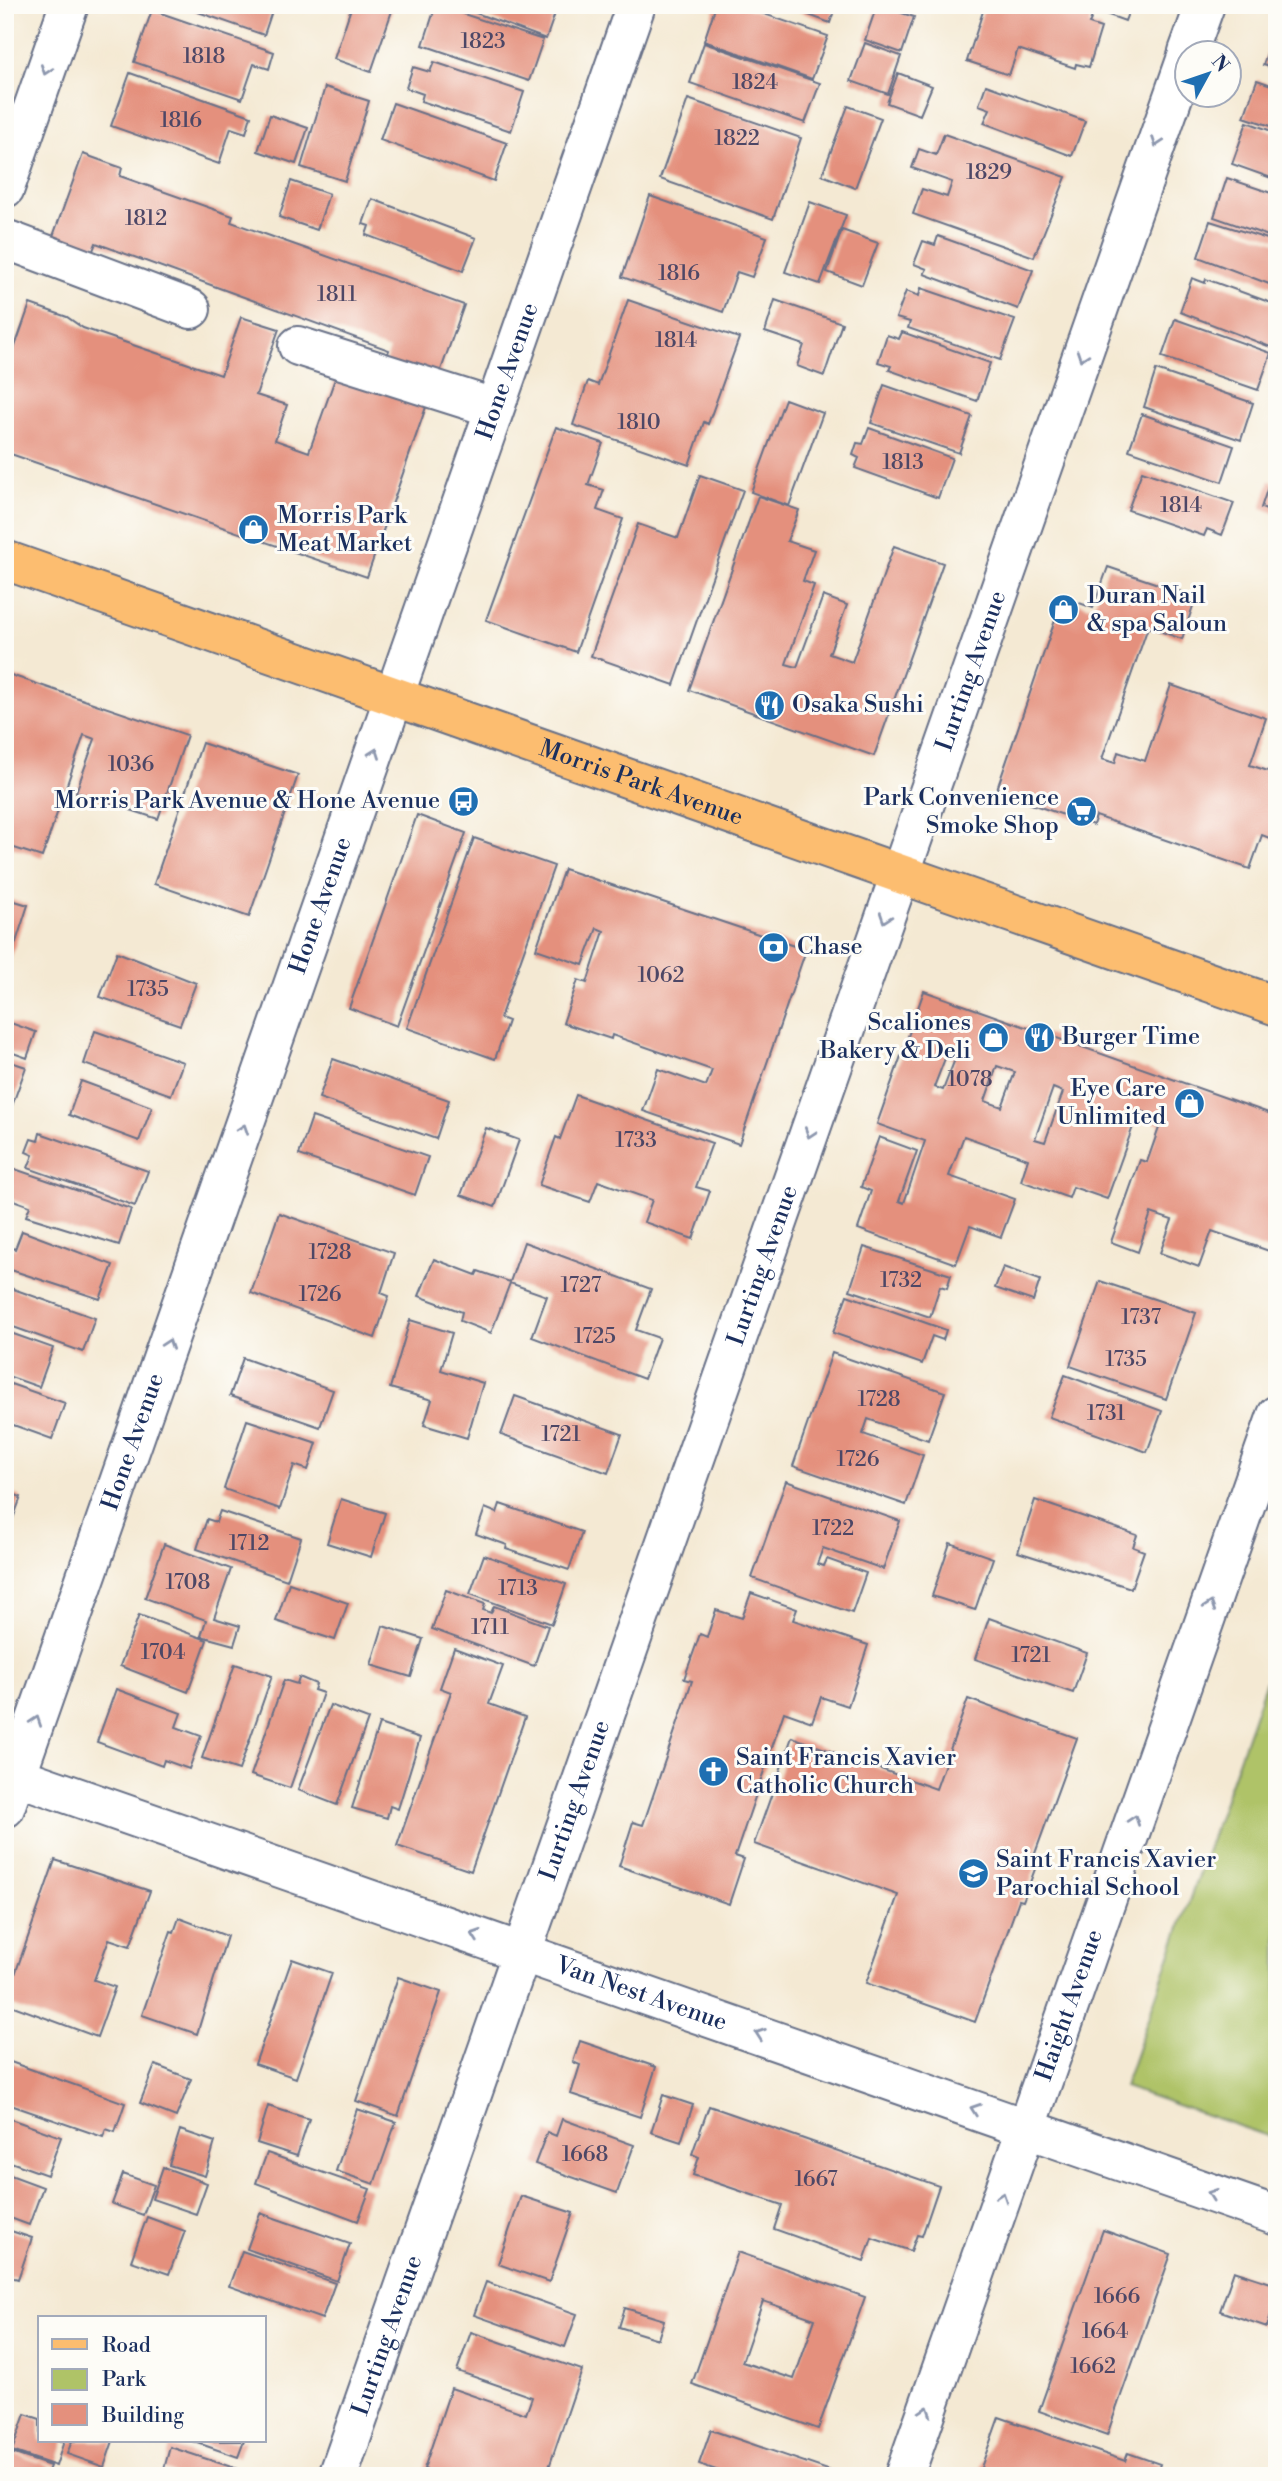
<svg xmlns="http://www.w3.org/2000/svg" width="1282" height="2481" font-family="'Libre Bodoni',serif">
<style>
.green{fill:#afc367;stroke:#657962;stroke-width:2}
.building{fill:#e4907d;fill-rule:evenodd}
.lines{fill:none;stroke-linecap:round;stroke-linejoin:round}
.minor-casing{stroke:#677087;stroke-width:42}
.major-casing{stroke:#677087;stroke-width:42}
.minor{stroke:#fff;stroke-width:38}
.major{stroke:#fcbd6f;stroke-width:38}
.oneway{stroke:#8d97ae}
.labels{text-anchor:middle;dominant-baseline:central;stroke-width:6;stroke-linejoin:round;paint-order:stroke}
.number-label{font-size:21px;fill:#4d4766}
.street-label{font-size:24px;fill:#1b2f5e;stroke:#fdfcf7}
.poi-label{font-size:24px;fill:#1b2f5e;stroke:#fdfcf7;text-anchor:start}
</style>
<rect width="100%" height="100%" fill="#fdfcf7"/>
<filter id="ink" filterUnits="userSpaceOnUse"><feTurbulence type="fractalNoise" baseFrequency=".0143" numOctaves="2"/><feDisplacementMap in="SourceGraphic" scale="14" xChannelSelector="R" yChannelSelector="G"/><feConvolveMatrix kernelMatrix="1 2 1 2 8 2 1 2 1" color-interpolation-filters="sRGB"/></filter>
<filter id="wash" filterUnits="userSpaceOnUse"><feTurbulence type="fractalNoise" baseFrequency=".00686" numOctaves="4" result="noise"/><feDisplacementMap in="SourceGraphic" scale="28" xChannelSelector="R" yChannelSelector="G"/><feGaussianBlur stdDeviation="1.57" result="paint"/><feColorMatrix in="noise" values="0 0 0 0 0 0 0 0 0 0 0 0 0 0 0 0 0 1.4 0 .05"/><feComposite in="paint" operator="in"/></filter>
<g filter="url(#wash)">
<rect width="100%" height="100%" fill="#f4e9d3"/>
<path class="green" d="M1277 1650V2139L1124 2087Z"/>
<g id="blocks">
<path class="building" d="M178 5H274L264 35Z
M352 5H394L371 72 334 59Z
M436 5 543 40 529 81 423 45Z
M454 5H558L546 39Z
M716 5H738L828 36 812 79 704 41Z
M782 5H836L830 23Z
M877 5 914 17 902 53 865 40Z
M985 5H1065L1093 14 1089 24 1101 28 1089 67 1076 64 1075 68 1018 49 1009 75 967 61Z
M1081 5H1131L1125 21Z
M152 10 274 52 269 69 254 64 242 99 134 62Z
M1271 41 1277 43V69L1263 65Z
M704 43 820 83 805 123 690 83Z
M865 43 901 56 888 94 851 81Z
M434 62 524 92 511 131 421 101 423 94 406 88 413 67 430 72Z
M130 73 251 116 246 133 231 128 219 164 111 126Z
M898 73 932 86 920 115 887 103Z
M1257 80 1277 87V128L1244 117Z
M986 85 1085 121 1072 156 984 123 990 109 979 105Z
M325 87 369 101 345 181 301 167Z
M688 99 801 138 773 219 660 179Z
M393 103 507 143 494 181 380 140Z
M848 106 881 118 855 188 822 175Z
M270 115 308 128 296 164 258 151Z
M1247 122 1277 133V180L1232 164Z
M944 134 1066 177 1034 257 913 214 922 189 947 197 952 182 912 168 919 149 936 155Z
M83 154 122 168 120 176 233 216 231 222 464 305 436 384 384 365 389 350 96 243 92 253 52 239Z
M1227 178 1277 195V239L1214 217Z
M291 181 329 194 317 230 279 217Z
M650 196 767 237 752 277 737 272 723 312 622 277Z
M372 199 476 238 463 271 366 235 369 226 363 224Z
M810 202 846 215 820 284 785 272Z
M1210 221 1277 242V287L1198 257Z
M842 230 878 243 862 285 827 272Z
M938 236 1033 270 1018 309 924 274 927 269 914 264 923 241 935 245Z
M1192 278 1205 283 1206 279 1277 305V338L1273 348 1180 312Z
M921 288 1015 320 1000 360 908 328 910 322 896 318 906 291 919 296Z
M628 300 739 338 708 424 704 422 689 465 573 425 588 381 598 385Z
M775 300 842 323 824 376 797 366 804 345 765 332Z
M30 304 67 317 83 328 221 375 241 317 279 329 256 395 287 405 275 440 309 452 337 373 427 404 367 577 5 452V375Z
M1175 319 1271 353 1258 390 1162 357Z
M902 332 990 363 977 401 889 370 891 366 878 362 887 335 899 339Z
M1156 370 1253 403 1241 440 1144 407Z
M884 385 972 416 959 453 871 423Z
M785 399 823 413 789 506 751 492Z
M1142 414 1234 446 1222 482 1129 450Z
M556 427 603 443 588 485 604 490 597 510 623 519 576 652 486 620Z
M869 428 952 458 938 498 855 468 859 458 853 455 857 443 863 444Z
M1142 471 1234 503 1222 535 1207 529 1204 536 1128 510Z
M700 475 743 490 674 685 591 656 638 524 678 538Z
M1270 481 1277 483V514L1261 508Z
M758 496 799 510 787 541 814 550 803 581 814 585 786 664 797 667 823 596 847 605 829 654 852 662 894 546 943 563 874 756 689 690Z
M1108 567 1196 597 1182 639 1148 627 1102 759 1115 763 1118 752 1145 761 1171 685 1266 718 1250 765 1277 774V841L1262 835 1250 869 1096 816 1093 825 996 792 1063 597 1093 608Z
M5 673 187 735 158 819 76 792 95 739 84 735 42 857 5 845Z
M202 743 298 775 249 917 154 884Z
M417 815 466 833 397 1026 349 1008Z
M474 838 554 866 500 1018 508 1021 495 1059 407 1028Z
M564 869 806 950 739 1144 643 1111 658 1069 706 1086 712 1070 612 1035 611 1039 563 1023 578 980 587 983 604 931 597 928 583 965 536 949Z
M5 898 28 905 6 973H5Z
M117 952 196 983 180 1025 100 997Z
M924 991 1277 1116V1229L1269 1251 1212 1231 1199 1267 1160 1253 1172 1220 1151 1213 1138 1252 1111 1242 1140 1160 1147 1162 1160 1125 1153 1122 1155 1116 1139 1110 1107 1199 1073 1187 1069 1198 1021 1181 1028 1159 964 1136 949 1176 1015 1199 1001 1237 970 1226 956 1264 858 1229 871 1191 861 1187 879 1137 917 1151 899 1201 904 1203 925 1141 877 1124ZM946 1056 955 1059 943 1090 934 1087ZM997 1066 1015 1072 1002 1107 985 1101ZM1053 1088 1063 1092 1045 1142 1035 1139Z
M5 1021 36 1032 27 1058 5 1050Z
M95 1031 183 1062 171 1095 84 1064Z
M333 1059 449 1100 436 1139 319 1098Z
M5 1060 26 1067 12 1106 5 1104Z
M81 1081 152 1107 139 1141 69 1115Z
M576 1095 712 1143 696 1187 710 1191 693 1239 644 1222 652 1200 598 1181 590 1202 539 1185 556 1137 560 1139Z
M312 1117 428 1157 415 1195 299 1155Z
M486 1128 519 1140 495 1207 461 1195Z
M40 1133 148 1171 135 1206 28 1168 33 1155 26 1152 31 1139 38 1141Z
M6 1166 131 1209 119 1245 26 1216 30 1206 5 1197Z
M279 1213 394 1253 381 1293 389 1296 375 1338 251 1293Z
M22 1231 113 1265 100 1299 5 1268 8 1247 15 1249Z
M524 1242 651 1289 636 1330 659 1338 644 1379 532 1337 547 1296 510 1283 491 1333 460 1321 462 1312 419 1296 434 1259 476 1275 478 1271 510 1282Z
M864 1247 951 1275 947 1288 940 1286 930 1317 850 1290Z
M1003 1267 1040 1280 1033 1301 995 1288Z
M1100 1281 1196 1313 1166 1399 1070 1366Z
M5 1286 95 1318 83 1352 5 1324Z
M847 1295 946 1330 943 1340 932 1336 922 1364 833 1333Z
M410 1320 452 1333 441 1370 483 1383 467 1438 424 1425 432 1400 390 1388Z
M5 1331 53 1348 39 1387 5 1375Z
M832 1353 945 1392 928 1440 868 1419 863 1434 923 1455 906 1505 793 1466Z
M243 1358 333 1390 320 1427 230 1396Z
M1065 1375 1162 1411 1147 1452 1049 1417Z
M5 1382 65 1403 52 1439 5 1422Z
M515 1396 622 1434 608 1473 501 1435Z
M247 1420 317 1443 308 1470 294 1465 280 1509 224 1489Z
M786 1481 900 1521 883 1569 823 1548 817 1564 824 1566 827 1559 866 1573 852 1613 752 1578Z
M5 1491 21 1497 8 1532 5 1531Z
M341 1499 385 1513 371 1557 327 1543Z
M1035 1500 1137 1535 1133 1547 1144 1551 1131 1588 1018 1552Z
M500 1504 582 1532 569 1570 506 1549 507 1545 476 1534 485 1508 497 1513Z
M220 1511 301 1538 287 1580 197 1549 207 1519 216 1522Z
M950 1543 993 1558 975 1610 932 1596Z
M164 1544 231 1569 214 1618 240 1626 234 1645 201 1636 206 1620 145 1598Z
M484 1555 566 1584 552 1624 470 1594Z
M289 1583 348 1603 335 1640 276 1621Z
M446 1590 485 1604 483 1610 491 1613 494 1606 548 1626 534 1666 432 1629Z
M751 1593 797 1609 793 1620 868 1645 848 1706 821 1697 812 1722 784 1712 735 1856 744 1859 729 1904 619 1866 633 1822 643 1825 692 1681 684 1679 700 1634 707 1637 716 1610 742 1618Z
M139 1615 207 1640 188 1692 120 1666Z
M989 1618 1087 1653 1073 1693 975 1659Z
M383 1626 423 1639 411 1677 371 1665Z
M454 1648 503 1666 489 1704 525 1717 471 1871 397 1846 451 1692 440 1688Z
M235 1664 272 1676 239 1770 202 1758Z
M299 1677 316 1684 314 1690 323 1693 290 1788 251 1775 284 1680 297 1684Z
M116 1689 181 1713 176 1727 201 1736 189 1769 164 1760 162 1766 97 1742Z
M968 1699 1077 1738 1033 1859 1038 1861 1023 1901 1019 1900 975 2022 866 1983 898 1895 754 1844 792 1737 936 1789Z
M330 1705 368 1719 337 1805 298 1790Z
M379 1724 420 1738 398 1809 390 1806 387 1818 352 1808Z
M55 1860 150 1891 130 1946 109 1939 94 1980 115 1987 97 2037 5 2003Z
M179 1918 227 1936 197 2034 142 2015 171 1931 174 1932Z
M292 1959 332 1973 296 2078 255 2064Z
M398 1977 441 1992 398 2116 356 2101Z
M580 2041 656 2067 640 2117 571 2094 580 2065 573 2062Z
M5 2060 125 2103 115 2132 106 2129 103 2137 5 2103Z
M155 2065 191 2079 176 2117 140 2103Z
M663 2095 693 2105 681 2142 651 2132Z
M268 2106 309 2119 297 2156 257 2143Z
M709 2106 939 2186 922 2236 917 2235 911 2251 872 2238 864 2261 774 2229 782 2205 693 2175 699 2157 692 2154Z
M357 2109 396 2122 374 2184 336 2171Z
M5 2117 61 2137 47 2175 5 2160Z
M562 2119 634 2145 617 2193 535 2164 547 2132 556 2136Z
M180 2130 215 2142 205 2176 169 2165Z
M267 2153 370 2189 358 2221 256 2183Z
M163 2167 207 2183 196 2214 152 2199Z
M5 2173 43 2187 29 2225 5 2216Z
M123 2174 154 2185 143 2215 112 2204Z
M521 2196 573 2213 549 2282 498 2264Z
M260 2213 350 2244 337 2281 247 2249Z
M147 2217 185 2231 169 2274 131 2261Z
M5 2229 32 2238 18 2279 11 2277 6 2291Z
M1103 2230 1171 2254 1107 2435 1039 2411Z
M242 2251 335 2283 322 2319 229 2286Z
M738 2252 865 2297 818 2429 692 2384ZM763 2301 815 2319 794 2379 742 2362Z
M1234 2271 1277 2285V2296L1267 2327 1220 2311Z
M486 2282 577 2314 565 2347 474 2315Z
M625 2308 664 2320 658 2339 619 2327Z
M471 2332 582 2370 546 2476H444L424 2469 451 2388 526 2414 532 2397 457 2371Z
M25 2414 40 2419V2441H64L56 2466 12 2451Z
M999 2417 1125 2461 1128 2453 1160 2464 1156 2476H978Z
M711 2430 831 2471 829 2476H733L699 2464Z
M72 2441H113L104 2467 67 2454Z
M192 2441H244L238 2457Z
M170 2447 256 2475V2476H178L164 2469Z
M12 2453 50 2466 46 2476H5Z"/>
</g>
</g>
<g filter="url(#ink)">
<use href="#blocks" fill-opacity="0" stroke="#677087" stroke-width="2"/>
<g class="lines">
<defs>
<g id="minor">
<path d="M1188 52 1205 5"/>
<path d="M5 188 69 5"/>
<path d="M5 239 191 309"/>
<path d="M298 346 494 408"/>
<path id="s1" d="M5 1772 1277 2216"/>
<path id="s2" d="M5 1808 636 5"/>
<path id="s3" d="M338 2476 1188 54"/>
<path id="s4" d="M904 2476 1277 1415"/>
</g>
<g id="major">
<path id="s5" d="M5 560 1277 1006"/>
</g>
</defs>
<use href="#minor" class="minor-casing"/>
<use href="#major" class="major-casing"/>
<use href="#minor" class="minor"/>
<use href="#major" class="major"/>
</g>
<defs><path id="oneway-chevron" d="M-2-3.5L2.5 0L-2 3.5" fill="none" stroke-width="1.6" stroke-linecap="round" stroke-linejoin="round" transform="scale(1.75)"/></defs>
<g class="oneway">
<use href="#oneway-chevron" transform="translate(46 70) rotate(109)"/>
<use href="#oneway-chevron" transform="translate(1157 142) rotate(109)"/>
<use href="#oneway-chevron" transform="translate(1082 356) rotate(109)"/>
<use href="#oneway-chevron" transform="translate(375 753) rotate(-70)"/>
<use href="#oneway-chevron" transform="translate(885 918) rotate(109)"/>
<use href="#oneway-chevron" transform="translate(243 1129) rotate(-71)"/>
<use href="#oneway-chevron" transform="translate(810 1133) rotate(109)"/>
<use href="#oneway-chevron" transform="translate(168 1344) rotate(-71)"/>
<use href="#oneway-chevron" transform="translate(1210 1606) rotate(-71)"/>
<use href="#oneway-chevron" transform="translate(36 1721) rotate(-71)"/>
<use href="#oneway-chevron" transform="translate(1134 1820) rotate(-71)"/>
<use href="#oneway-chevron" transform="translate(476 1935) rotate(-161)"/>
<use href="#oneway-chevron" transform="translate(760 2034) rotate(-161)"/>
<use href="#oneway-chevron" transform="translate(975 2109) rotate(-161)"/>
<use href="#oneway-chevron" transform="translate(1212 2194) rotate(-160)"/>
<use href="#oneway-chevron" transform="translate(1002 2197) rotate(-71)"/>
<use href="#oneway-chevron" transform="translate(926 2411) rotate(-71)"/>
</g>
</g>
<defs>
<symbol id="shop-disc" viewBox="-11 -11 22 22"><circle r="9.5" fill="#1f6fb2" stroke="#fdfcf7"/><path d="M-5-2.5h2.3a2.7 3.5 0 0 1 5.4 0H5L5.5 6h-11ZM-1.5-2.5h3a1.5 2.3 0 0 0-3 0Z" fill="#fff"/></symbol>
<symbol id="restaurant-disc" viewBox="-11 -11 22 22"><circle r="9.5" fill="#1f6fb2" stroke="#fdfcf7"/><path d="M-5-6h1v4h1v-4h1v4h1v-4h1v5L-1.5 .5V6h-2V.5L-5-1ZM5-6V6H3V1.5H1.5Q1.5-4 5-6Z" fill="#fff"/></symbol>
<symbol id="bus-disc" viewBox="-11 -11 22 22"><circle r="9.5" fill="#1f6fb2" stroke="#fdfcf7"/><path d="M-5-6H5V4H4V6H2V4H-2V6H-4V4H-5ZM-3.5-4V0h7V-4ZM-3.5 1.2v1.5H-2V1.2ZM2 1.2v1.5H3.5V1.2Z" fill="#fff"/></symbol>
<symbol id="supermarket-disc" viewBox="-11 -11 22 22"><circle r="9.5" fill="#1f6fb2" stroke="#fdfcf7"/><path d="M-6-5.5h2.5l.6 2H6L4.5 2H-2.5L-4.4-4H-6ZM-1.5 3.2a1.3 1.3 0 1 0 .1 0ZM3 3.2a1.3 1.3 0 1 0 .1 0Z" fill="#fff"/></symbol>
<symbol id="bank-disc" viewBox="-11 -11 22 22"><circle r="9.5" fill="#1f6fb2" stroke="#fdfcf7"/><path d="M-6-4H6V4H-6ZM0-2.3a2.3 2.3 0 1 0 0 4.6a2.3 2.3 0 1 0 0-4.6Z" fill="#fff"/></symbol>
<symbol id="church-disc" viewBox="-11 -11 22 22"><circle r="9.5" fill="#1f6fb2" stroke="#fdfcf7"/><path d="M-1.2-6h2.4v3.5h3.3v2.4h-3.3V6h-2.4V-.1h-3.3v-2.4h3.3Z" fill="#fff"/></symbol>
<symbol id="school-disc" viewBox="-11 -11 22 22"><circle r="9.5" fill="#1f6fb2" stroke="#fdfcf7"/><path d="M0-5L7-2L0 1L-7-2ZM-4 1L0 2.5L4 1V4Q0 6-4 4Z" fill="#fff"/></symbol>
</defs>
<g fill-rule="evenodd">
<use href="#shop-disc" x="236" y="512" width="35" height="35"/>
<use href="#shop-disc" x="1046" y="592" width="35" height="35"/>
<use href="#restaurant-disc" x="752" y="688" width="35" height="35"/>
<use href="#bus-disc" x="446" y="784" width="35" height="35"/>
<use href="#supermarket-disc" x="1064" y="794" width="35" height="35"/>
<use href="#bank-disc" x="756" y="930" width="35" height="35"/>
<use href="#shop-disc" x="976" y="1020" width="35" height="35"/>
<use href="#restaurant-disc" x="1022" y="1020" width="35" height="35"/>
<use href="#shop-disc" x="1172" y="1086" width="35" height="35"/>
<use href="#church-disc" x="696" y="1754" width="35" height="35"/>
<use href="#school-disc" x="956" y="1856" width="35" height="35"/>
</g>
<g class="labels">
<g class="number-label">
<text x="483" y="42">1823</text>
<text x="204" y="57">1818</text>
<text x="755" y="83">1824</text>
<text x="181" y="121">1816</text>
<text x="737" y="139">1822</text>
<text x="989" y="173">1829</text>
<text x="146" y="219">1812</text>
<text x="679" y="274">1816</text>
<text x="337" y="295">1811</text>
<text x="676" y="341">1814</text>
<text x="639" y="423">1810</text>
<text x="903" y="463">1813</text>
<text x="1181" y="506">1814</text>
<text x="131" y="765">1036</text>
<text x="661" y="976">1062</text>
<text x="148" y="990">1735</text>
<text x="970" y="1080">1078</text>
<text x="636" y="1141">1733</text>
<text x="330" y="1253">1728</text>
<text x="901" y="1281">1732</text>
<text x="581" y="1286">1727</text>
<text x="320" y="1295">1726</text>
<text x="1141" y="1318">1737</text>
<text x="595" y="1337">1725</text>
<text x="1126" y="1360">1735</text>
<text x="879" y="1400">1728</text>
<text x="1106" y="1414">1731</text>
<text x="561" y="1435">1721</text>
<text x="858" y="1460">1726</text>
<text x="833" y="1529">1722</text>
<text x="249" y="1544">1712</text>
<text x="188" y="1583">1708</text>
<text x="518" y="1589">1713</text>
<text x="490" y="1628">1711</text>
<text x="163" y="1653">1704</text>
<text x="1031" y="1656">1721</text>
<text x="585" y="2155">1668</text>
<text x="816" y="2180">1667</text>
<text x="1117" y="2297">1666</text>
<text x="1105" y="2332">1664</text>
<text x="1093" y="2367">1662</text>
</g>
<g class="street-label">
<text stroke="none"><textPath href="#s2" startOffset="1522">Hone Avenue</textPath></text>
<text stroke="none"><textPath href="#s3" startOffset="1913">Lurting Avenue</textPath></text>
<text stroke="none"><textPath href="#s5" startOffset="674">Morris Park Avenue</textPath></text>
<text stroke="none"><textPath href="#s2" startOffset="956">Hone Avenue</textPath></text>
<text stroke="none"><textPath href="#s3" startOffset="1283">Lurting Avenue</textPath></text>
<text stroke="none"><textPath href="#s2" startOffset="388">Hone Avenue</textPath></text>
<text stroke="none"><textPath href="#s3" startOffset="716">Lurting Avenue</textPath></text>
<text stroke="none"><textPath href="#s1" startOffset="674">Van Nest Avenue</textPath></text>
<text stroke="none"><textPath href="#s4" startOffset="499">Haight Avenue</textPath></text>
<text stroke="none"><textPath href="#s3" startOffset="149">Lurting Avenue</textPath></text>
</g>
<g class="poi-label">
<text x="277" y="516">Morris Park<tspan x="277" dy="28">Meat Market</tspan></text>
<text x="1087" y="596">Duran Nail<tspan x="1087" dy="28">&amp; spa Saloun</tspan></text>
<text x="792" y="705">Osaka Sushi</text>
<text x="1059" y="798" text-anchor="end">Park Convenience<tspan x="1059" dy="28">Smoke Shop</tspan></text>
<text x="440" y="801" text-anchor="end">Morris Park Avenue &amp; Hone Avenue</text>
<text x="797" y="947">Chase</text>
<text x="971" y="1023" text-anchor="end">Scaliones<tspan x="971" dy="28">Bakery &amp; Deli</tspan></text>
<text x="1062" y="1037">Burger Time</text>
<text x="1166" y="1089" text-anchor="end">Eye Care<tspan x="1166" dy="28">Unlimited</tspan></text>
<text x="736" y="1758">Saint Francis Xavier<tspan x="736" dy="28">Catholic Church</tspan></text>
<text x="996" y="1860">Saint Francis Xavier<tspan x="996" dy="28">Parochial School</tspan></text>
</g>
</g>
<rect width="1282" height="2481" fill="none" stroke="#fdfcf7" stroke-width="28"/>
<rect x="38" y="2316" width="228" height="126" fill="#fdfcf7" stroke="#a3aaba" stroke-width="2"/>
<rect x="52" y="2339" width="35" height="10" fill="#fcbd6f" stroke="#a3aaba" stroke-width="2"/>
<text x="102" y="2352" font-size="21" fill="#1b2f5e">Road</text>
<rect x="52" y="2369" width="35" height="21" fill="#afc367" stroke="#a3aaba" stroke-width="2"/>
<text x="102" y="2386" font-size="21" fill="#1b2f5e">Park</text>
<rect x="52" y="2404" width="35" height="21" fill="#e4907d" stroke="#a3aaba" stroke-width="2"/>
<text x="102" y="2422" font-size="21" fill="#1b2f5e">Building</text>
<g transform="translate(1208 74) rotate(50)"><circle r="33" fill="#fdfcf7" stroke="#a3aaba" stroke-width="2"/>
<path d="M0-5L12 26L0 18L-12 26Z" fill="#1f6fb2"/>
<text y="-10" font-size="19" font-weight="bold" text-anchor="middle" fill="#1b2f5e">N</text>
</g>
</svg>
